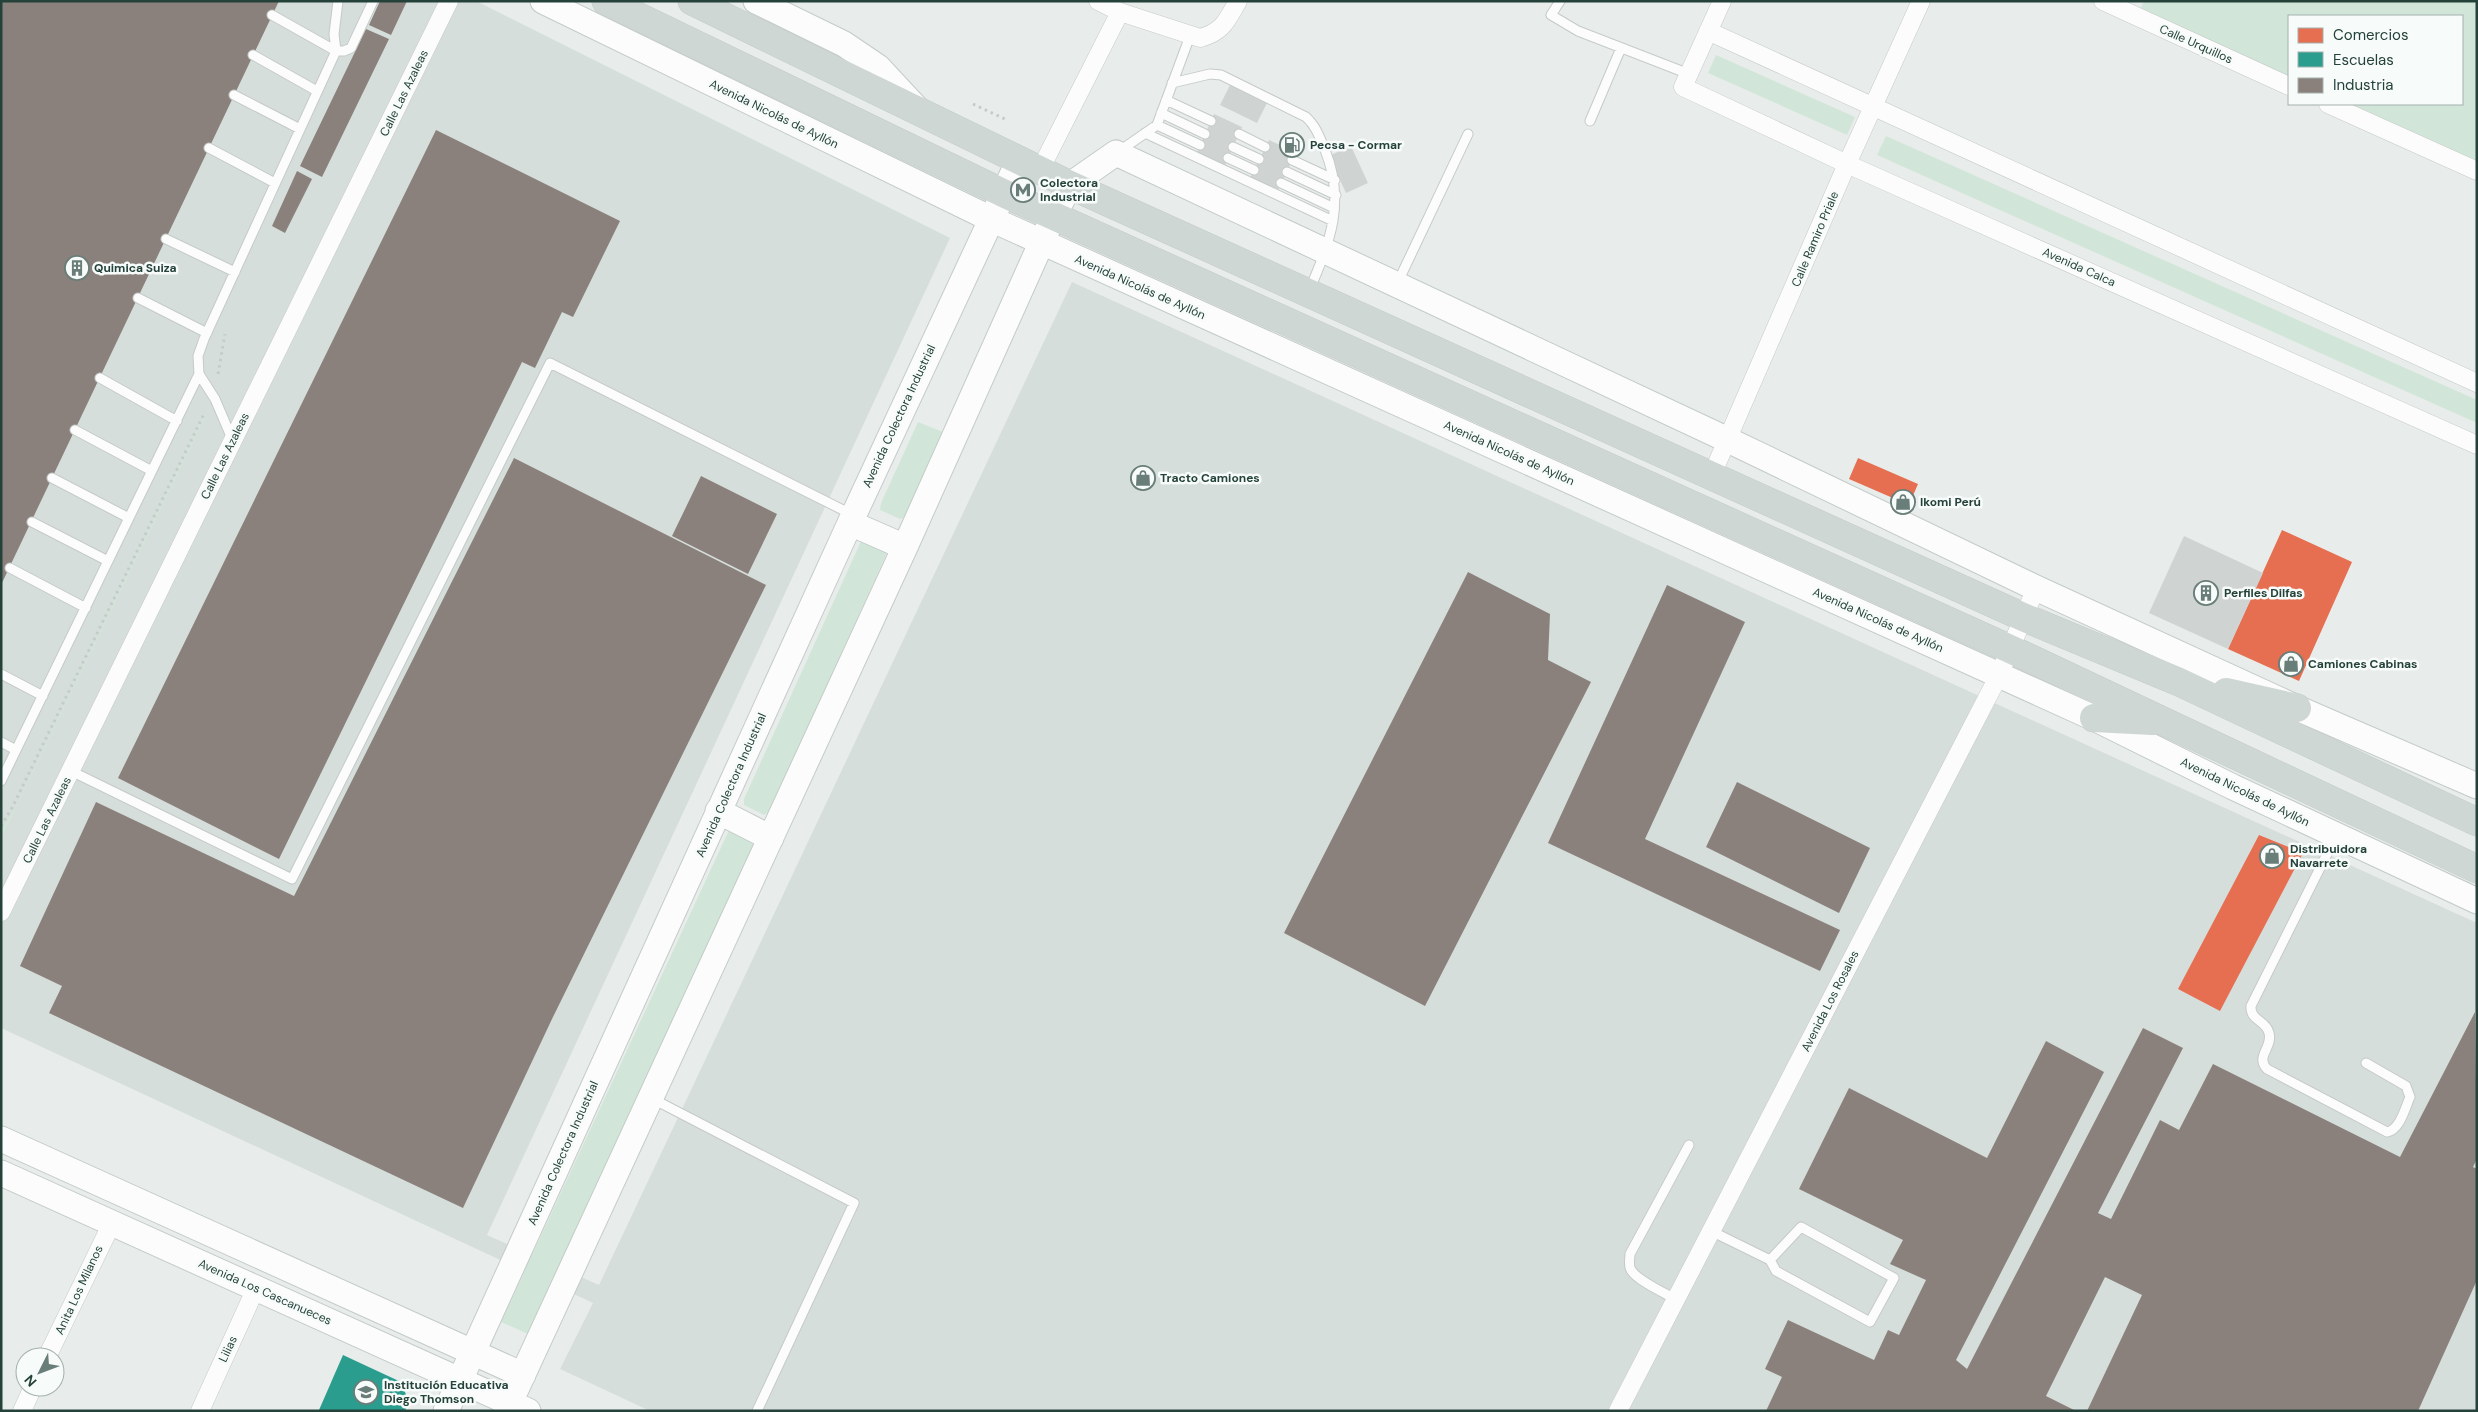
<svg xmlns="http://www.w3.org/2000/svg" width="2478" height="1412" font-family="'DM Sans',sans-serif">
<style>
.built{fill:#d6dedb}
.green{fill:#d1e6d8}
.shops{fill:#e76f51}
.schools{fill:#2a9d8f}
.industry{fill:#8a817c}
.building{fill:#cfd4d2}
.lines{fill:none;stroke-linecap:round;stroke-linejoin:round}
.lane-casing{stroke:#c5cac8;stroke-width:11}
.street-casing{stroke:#c5cac8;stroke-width:19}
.secondary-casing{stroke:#c3cbc8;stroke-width:27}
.primary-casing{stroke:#c3ccc9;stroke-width:29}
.path{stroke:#c3ccca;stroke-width:3;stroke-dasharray:2.5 4;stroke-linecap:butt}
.lane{stroke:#fcfcfc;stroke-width:9}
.street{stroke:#fcfcfc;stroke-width:18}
.secondary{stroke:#fcfcfc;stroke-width:25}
.primary{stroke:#cfd7d5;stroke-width:28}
.labels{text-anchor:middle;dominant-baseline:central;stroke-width:5;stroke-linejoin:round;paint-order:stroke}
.street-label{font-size:12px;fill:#24423a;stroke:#f7fbf9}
.poi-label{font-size:12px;font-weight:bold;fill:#24423a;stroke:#f7fbf9;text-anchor:start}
</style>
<rect width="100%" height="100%" fill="#e8edeb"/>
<path class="built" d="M1 1H476L950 238 487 1235 599 1285 1072 282 2477 923V1411H650L560 1369 593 1303 1 1028Z"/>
<path class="green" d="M2144 1H2477V166L2342 104H2462V16H2289V79L2140 10Z
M1716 55 1855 117 1847 135 1708 73Z
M1886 136 2477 400V423L1877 155Z
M203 417H205L1 838V830L14 810Z
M918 422 943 432 904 517 900 519 880 510 881 503Z
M862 539 890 546 769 812 764 815 744 805V799Z
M730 828 757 836 528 1334 501 1322Z"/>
<path class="shops" d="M1858 458 1918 484 1909 505 1849 479Z
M2282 530 2352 562 2299 681 2228 649Z
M2259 835 2303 853 2220 1011 2178 989Z"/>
<path class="schools" d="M343 1355 401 1382 409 1402 405 1411 319 1410Z"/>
<path class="industry" d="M1 1H279L1 585Z
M380 1H407L391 35 369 25Z
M366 29 389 39 322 177 300 166Z
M436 130 620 221 573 317 562 312 535 368 522 362 279 859 118 778Z
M297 171 312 179 285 233 272 226Z
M514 458 766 585 552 1019 463 1208 49 1013 62 986 20 966 96 802 294 896Z
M701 476 777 514 748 574 672 536Z
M1468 572 1550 614 1548 660 1591 682 1425 1006 1284 933Z
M1667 585 1745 622 1645 839 1840 930 1820 971 1548 843Z
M1737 782 1870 848 1839 913 1706 847Z
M2475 1012 2477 1159 2473 1167 2477 1169V1280L2418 1411H2087L2142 1295 2105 1277 2046 1396 2076 1411H1766L1782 1377 1765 1369 1788 1320 1874 1360 1888 1330 1899 1335 1926 1280 1890 1264 1903 1240 1799 1189 1849 1088 1987 1158 2046 1041 2104 1072 1956 1360 1967 1369 2143 1028 2183 1048 2098 1213 2111 1219 2160 1120 2179 1130 2213 1064 2400 1157Z"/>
<path class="building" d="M1232 81 1269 99 1257 123 1220 105Z
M1214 114 1242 127 1223 170 1195 157Z
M1269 140 1296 152 1276 195 1248 182Z
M1351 146 1368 183 1346 193 1329 156Z
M2184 536 2263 573 2228 649 2149 613Z"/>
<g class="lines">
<defs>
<path id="lane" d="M1560 1 1551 15 1578 31 1689 74
M272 15 336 51H344L351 48 373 1
M253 55 317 91
M1172 83 1210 74 1221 75 1306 117C1316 126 1320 138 1325 150 1346 202 1330 242 1309 291
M234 95 300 129
M1166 100 1211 121
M1161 113 1205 134
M1590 121 1621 48
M1157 125 1190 36
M1145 133 1333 221
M1239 134 1265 147
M1233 147 1259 159
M209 148 275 183
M1118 152 1157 125 1200 145
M1228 158 1254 170
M1292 160 1335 180
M1287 172 1336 195
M1281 183 1334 208
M166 239 235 272
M1397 284 1468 134
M138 298 207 333
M199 374 215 399 233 441
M100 378 177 421
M75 430 152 471
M52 478 129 518
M32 522 108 561
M10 568 86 608
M1 674 43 696
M1 742 16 750
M71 771 292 879 550 363 853 515
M1 781 199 374 198 356 204 339 336 51 334 34 338 1
M2336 836 2251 1006C2250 1021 2266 1020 2269 1033 2273 1048 2255 1056 2267 1069L2387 1132C2400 1130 2405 1108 2410 1097L2406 1086 2366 1063
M651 1098 854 1203 757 1411
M1711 1231 1770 1260 1776 1271 1870 1322 1894 1278 1801 1227 1770 1260
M1675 1299C1663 1292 1638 1281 1631 1270 1628 1265 1630 1259 1630 1254L1689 1145"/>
<path id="street" d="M1098 1 1120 12 1200 38C1223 32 1227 20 1238 1
M1722 1 1683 87 1847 164 2477 445
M2103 1 2289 86
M1708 31 2477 383
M2328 104 2477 171
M1040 170 1120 12
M1711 477 1847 164 1921 1
M1 912 449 1
M47 1357 112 1223
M22 1411 33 1387
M200 1411 256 1288
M1618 1411 1999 675 2036 588"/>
<path id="secondary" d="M543 1 991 219 2094 718 2233 787 2477 901
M756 1 844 44 878 67 918 110
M850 523 905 547
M718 811 771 838
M1 1139 523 1375
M1 1173 528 1411
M446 1411 850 523 1019 160
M506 1411 905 547 1053 217 1070 185 1116 153 1728 440 2036 588 2297 708 2477 786"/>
<path id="primary" d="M606 1 1003 193 2010 649 2477 869
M692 1 1070 185 2023 617 2177 681 2477 822
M2226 692 2297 708
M2094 718 2152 721"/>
</defs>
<use href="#lane" class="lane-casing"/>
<use href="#street" class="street-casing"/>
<use href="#secondary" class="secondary-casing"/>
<use href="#primary" class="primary-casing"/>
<path class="path" d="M973 104 1005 119
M218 374 225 334
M1 826 12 808 204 414"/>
<use href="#lane" class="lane"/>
<use href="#street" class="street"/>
<use href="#secondary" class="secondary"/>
<use href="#primary" class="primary"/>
</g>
<defs>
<symbol id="fuel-ring" viewBox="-11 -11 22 22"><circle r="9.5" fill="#f7fbf9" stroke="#697e78" stroke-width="1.5"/><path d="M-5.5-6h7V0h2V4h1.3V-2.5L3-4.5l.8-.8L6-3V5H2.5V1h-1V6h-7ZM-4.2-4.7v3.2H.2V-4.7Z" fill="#697e78"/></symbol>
<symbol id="metro-ring" viewBox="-11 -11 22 22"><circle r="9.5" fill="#f7fbf9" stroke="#697e78" stroke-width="1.5"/><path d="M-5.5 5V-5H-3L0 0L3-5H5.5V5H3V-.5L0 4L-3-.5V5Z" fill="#697e78"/></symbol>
<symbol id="building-ring" viewBox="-11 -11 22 22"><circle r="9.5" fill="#f7fbf9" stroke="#697e78" stroke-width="1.5"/><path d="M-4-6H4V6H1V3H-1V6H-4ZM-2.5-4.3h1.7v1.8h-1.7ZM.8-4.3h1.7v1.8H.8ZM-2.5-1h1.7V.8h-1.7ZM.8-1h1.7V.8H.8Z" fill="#697e78"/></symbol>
<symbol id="shop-ring" viewBox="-11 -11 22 22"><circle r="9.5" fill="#f7fbf9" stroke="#697e78" stroke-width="1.5"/><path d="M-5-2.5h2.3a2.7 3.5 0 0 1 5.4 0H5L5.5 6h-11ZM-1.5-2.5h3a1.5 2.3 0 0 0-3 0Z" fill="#697e78"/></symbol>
<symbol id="school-ring" viewBox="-11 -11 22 22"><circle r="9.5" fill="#f7fbf9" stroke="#697e78" stroke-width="1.5"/><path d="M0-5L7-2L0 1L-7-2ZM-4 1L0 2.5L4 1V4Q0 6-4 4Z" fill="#697e78"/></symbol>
</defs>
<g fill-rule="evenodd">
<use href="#fuel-ring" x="1278" y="131" width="28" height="28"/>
<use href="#metro-ring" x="1009" y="176" width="28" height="28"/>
<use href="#building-ring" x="63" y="254" width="28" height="28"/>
<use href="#shop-ring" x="1129" y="464" width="28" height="28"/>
<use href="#shop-ring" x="1889" y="488" width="28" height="28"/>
<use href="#building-ring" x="2192" y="579" width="28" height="28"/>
<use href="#shop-ring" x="2277" y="650" width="28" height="28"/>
<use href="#shop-ring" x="2258" y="842" width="28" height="28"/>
<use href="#school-ring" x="352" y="1378" width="28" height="28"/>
</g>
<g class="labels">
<g class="street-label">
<text transform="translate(2196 44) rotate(24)">Calle Urquillos</text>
<text transform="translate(404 93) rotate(-64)">Calle Las Azaleas</text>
<text transform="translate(774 114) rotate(26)">Avenida Nicolás de Ayllón</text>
<text transform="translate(1815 239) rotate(-67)">Calle Ramiro Priale</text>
<text transform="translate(2079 267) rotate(24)">Avenida Calca</text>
<text transform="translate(1140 287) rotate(24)">Avenida Nicolás de Ayllón</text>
<text transform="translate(899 416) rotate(-65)">Avenida Colectora Industrial</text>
<text transform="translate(1509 453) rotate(24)">Avenida Nicolás de Ayllón</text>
<text transform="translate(225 456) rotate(-64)">Calle Las Azaleas</text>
<text transform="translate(1878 620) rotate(24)">Avenida Nicolás de Ayllón</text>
<text transform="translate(731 785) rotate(-66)">Avenida Colectora Industrial</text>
<text transform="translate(2245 792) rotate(26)">Avenida Nicolás de Ayllón</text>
<text transform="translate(47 820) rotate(-64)">Calle Las Azaleas</text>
<text transform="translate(1830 1001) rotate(-63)">Avenida Los Rosales</text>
<text transform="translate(563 1153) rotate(-66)">Avenida Colectora Industrial</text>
<text transform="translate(79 1290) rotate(-65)">Anita Los Milanos</text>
<text transform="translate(265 1292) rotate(24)">Avenida Los Cascanueces</text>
<text transform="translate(228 1349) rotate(-65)">Lilias</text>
</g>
<g class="poi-label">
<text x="1310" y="145">Pecsa - Cormar</text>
<text x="1040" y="183">Colectora<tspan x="1040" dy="14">Industrial</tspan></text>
<text x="94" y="268">Quimica Suiza</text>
<text x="1160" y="478">Tracto Camiones</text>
<text x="1920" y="502">Ikomi Perú</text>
<text x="2224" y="593">Perfiles Dilfas</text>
<text x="2308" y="664">Camiones Cabinas</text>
<text x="2290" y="849">Distribuidora<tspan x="2290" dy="14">Navarrete</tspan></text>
<text x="384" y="1385">Institución Educativa<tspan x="384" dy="14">Diego Thomson</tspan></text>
</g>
</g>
<rect width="2478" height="1412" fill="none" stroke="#24423a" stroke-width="5"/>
<rect x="2288" y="15" width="175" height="90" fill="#f7fbf9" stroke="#a3b1ad"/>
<rect x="2298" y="28" width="25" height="15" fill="#e76f51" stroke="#a3b1ad"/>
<text x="2333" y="40" font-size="15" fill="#24423a">Comercios</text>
<rect x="2298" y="52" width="25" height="15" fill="#2a9d8f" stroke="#a3b1ad"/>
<text x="2333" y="65" font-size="15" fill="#24423a">Escuelas</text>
<rect x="2298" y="78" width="25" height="15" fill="#8a817c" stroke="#a3b1ad"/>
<text x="2333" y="90" font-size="15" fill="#24423a">Industria</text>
<g transform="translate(40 1372) rotate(228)"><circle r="24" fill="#f7fbf9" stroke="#a3b1ad"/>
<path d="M0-4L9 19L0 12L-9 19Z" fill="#697e78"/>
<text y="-8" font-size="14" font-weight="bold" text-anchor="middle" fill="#24423a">N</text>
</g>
</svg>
